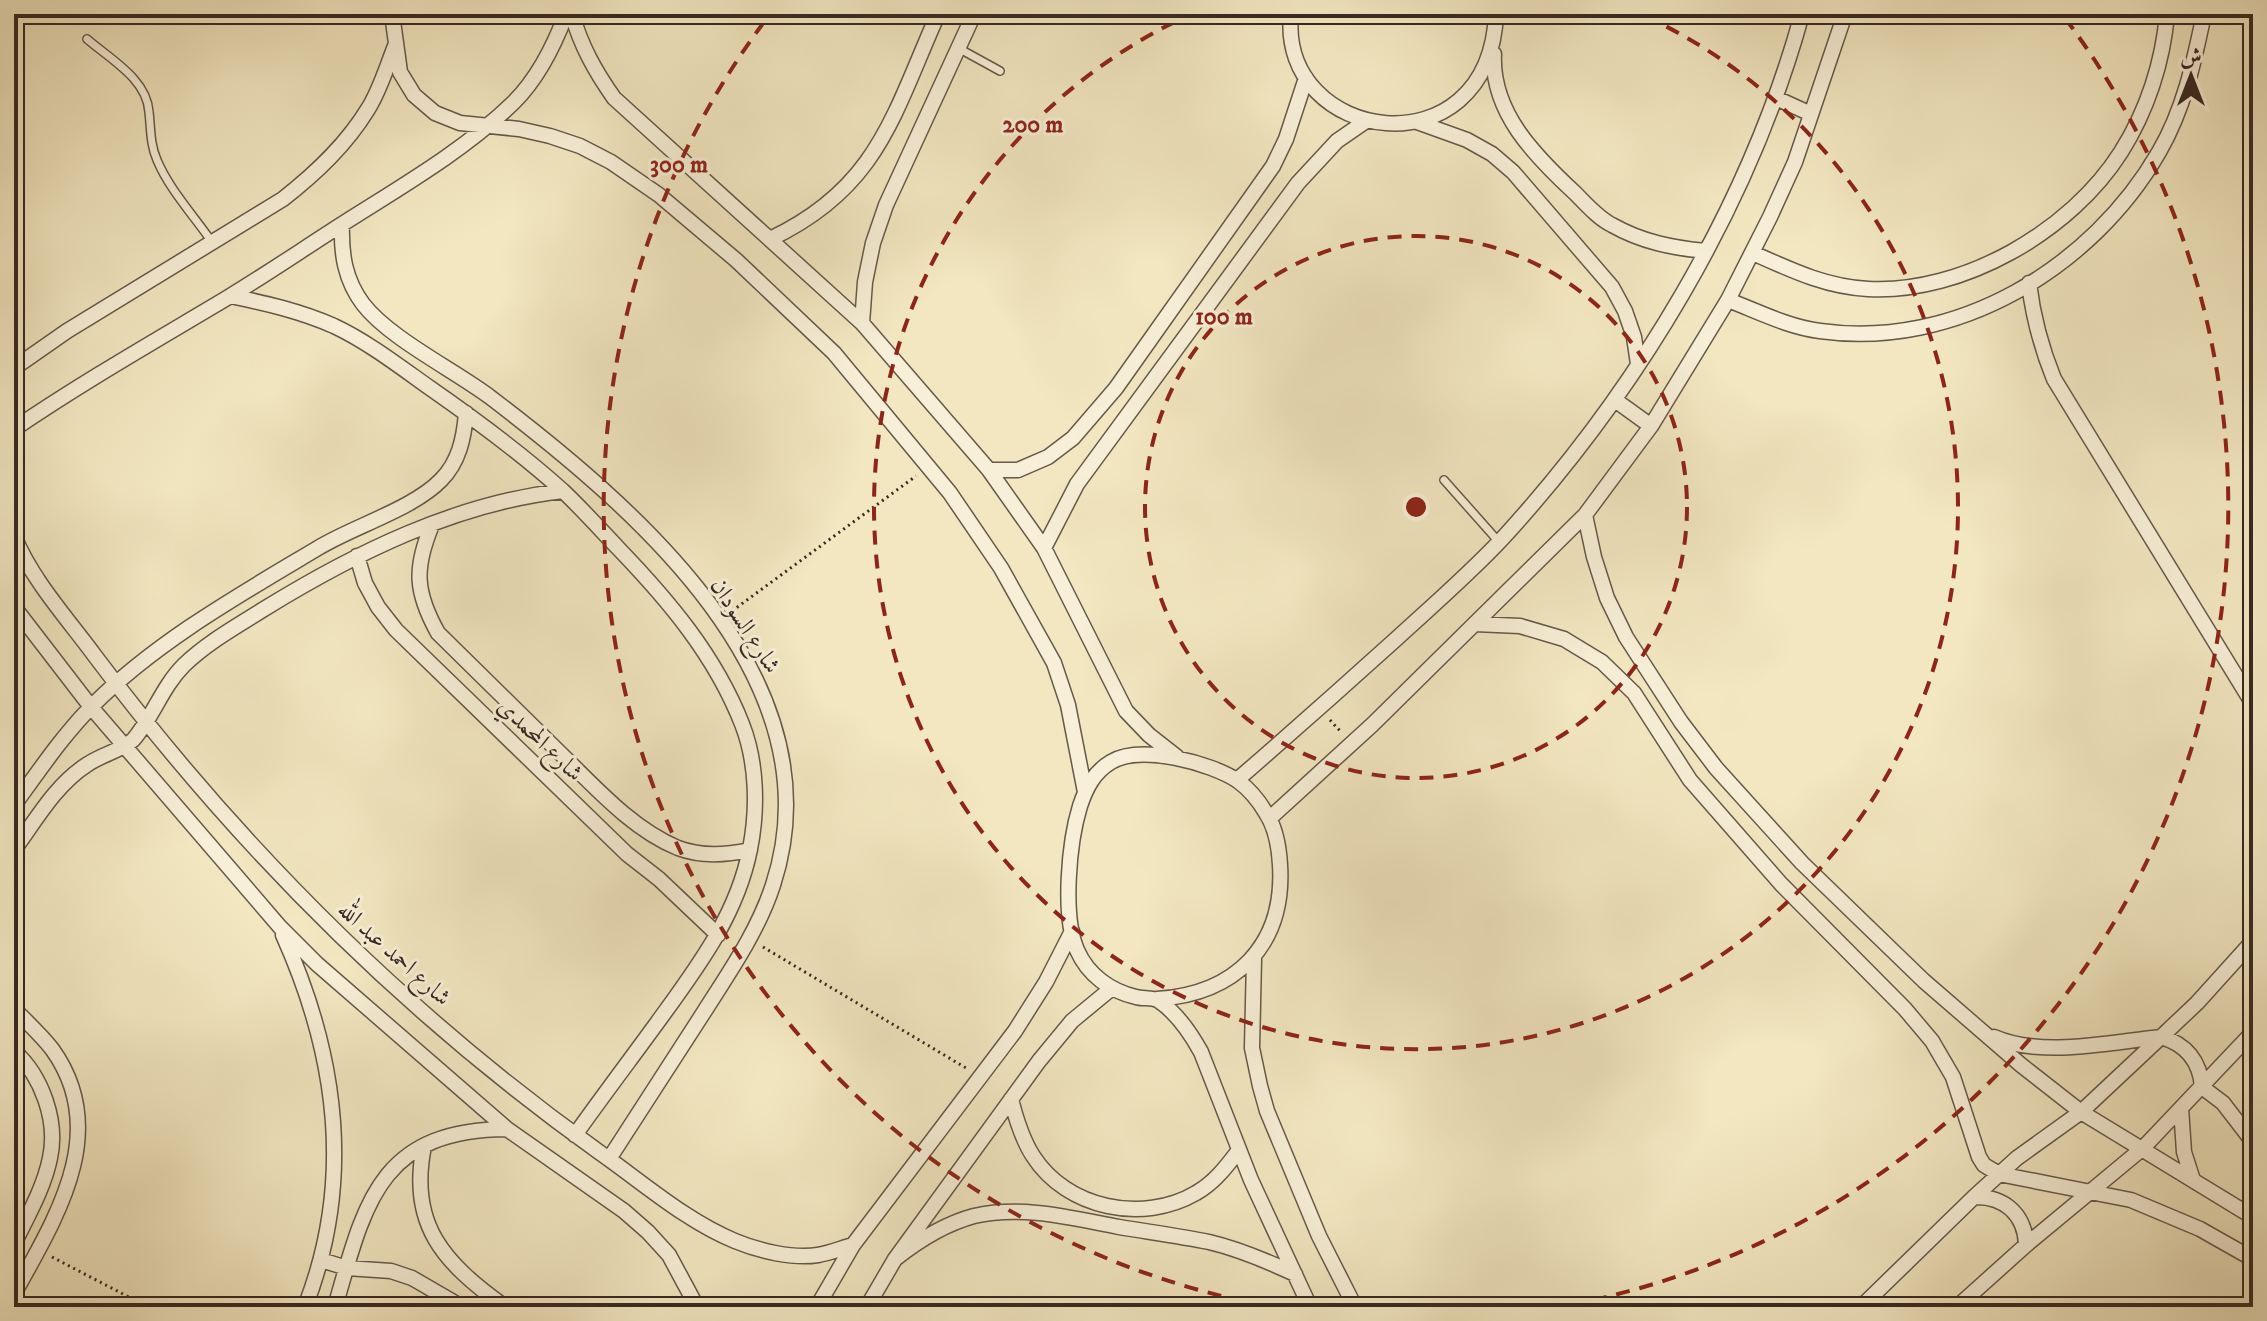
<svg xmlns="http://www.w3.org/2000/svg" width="2267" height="1321" font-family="'IM FELL DW Pica',Amiri,serif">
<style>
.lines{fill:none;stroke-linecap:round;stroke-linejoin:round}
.service-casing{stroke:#66584a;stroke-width:10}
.minor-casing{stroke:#66584a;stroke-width:17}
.path{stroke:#382822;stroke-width:3;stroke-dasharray:2 4;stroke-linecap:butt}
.service{stroke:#f7efd7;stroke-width:7}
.minor{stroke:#f7efd7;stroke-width:14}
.ring{fill:none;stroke:#8f2418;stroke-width:4;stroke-dasharray:14 10}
.labels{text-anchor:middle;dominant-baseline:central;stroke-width:6;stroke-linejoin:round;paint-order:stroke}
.street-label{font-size:24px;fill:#382822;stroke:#f7efd7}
.centre{fill:#8f2418;stroke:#f7efd7;stroke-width:4}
.ring-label{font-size:24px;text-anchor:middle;font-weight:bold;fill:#8f2418;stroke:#f7efd7;stroke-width:6;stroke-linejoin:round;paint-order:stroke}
</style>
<rect width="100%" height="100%" fill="#f2e7c1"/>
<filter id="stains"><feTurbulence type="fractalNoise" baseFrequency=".0025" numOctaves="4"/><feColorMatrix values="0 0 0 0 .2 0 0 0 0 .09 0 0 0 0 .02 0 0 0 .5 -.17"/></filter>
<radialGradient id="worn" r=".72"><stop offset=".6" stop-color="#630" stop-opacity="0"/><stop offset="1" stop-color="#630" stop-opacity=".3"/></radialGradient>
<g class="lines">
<defs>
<path id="service" d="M87 39C110 59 147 79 149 112 151 129 150 144 157 160 169 189 194 216 212 242
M960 49 1000 71
M1444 480 1499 542"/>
<path id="minor" d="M392 14 400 72 414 95 435 113 460 123 519 129 550 136 580 146 611 162 659 195 736 260 834 353 950 493 1001 568 1054 663 1068 705 1085 792
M572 14C581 46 595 71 614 98L862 323 989 470 1044 548 1126 711 1149 735 1177 757
M1291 14C1278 144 1489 175 1496 14
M1494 54C1491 112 1535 156 1575 193 1586 204 1598 218 1612 225 1642 242 1673 248 1706 251
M1776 98 1811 114
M1417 122 1467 140 1492 154 1513 172 1612 287 1625 311 1634 337 1638 364
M342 225C341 254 345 280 363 304 389 338 454 370 490 397 634 507 840 680 773 885 758 931 730 971 704 1012 672 1061 641 1110 609 1159
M770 239C878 188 893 115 938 14
M1753 253C1791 270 1826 287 1868 289 1963 294 2071 231 2121 152 2147 111 2163 62 2167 14
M2029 283C2033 317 2041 347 2054 379L2253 704
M230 296C265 303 300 311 334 326 368 342 399 366 430 388 476 420 522 454 563 491 582 509 600 529 618 548 668 600 715 655 742 724 757 762 758 809 750 849 737 916 696 969 657 1023 630 1060 602 1097 575 1135
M1728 300C1757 311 1788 327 1820 331 1956 350 2092 268 2159 152 2184 109 2194 62 2204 14
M862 323 865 282 873 243 886 205 974 14
M14 368 67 331 283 199C316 173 346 145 368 109 380 90 387 66 395 46
M1615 400 1651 426
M14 429C83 382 155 341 227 298 270 272 312 243 355 216 409 182 468 147 514 102 538 78 554 46 566 14
M989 470H1018L1048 457 1073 438 1116 388 1273 166 1286 139 1306 78
M1585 515 1594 557 1607 598 1626 637 1681 722 1716 768 1802 863 1924 981 2021 1065 2081 1112 2253 1217
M432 525C414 568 415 592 438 633 479 673 519 713 560 753 595 787 632 829 678 848 702 857 726 855 750 850
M14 536C32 580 67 618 95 656 237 845 406 1014 599 1152 642 1182 686 1221 735 1241 759 1251 793 1259 818 1255 830 1253 842 1248 853 1245
M1044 548 1077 484 1298 183 1337 141 1366 121
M357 556 365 583 378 607 396 630 627 854 659 879 718 935
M14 607 91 707 280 927 317 964 507 1129 624 1211 648 1232 669 1255 697 1307
M1475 624 1520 626 1564 639 1602 662 1634 693 1690 780 1781 884 1905 1009 1932 1041 1953 1077 1979 1157 1984 1165 1999 1174 2131 1200 2200 1229 2253 1259
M1237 780C1290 734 1343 687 1395 640 1431 607 1468 575 1501 540 1636 393 1749 207 1802 14
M14 805C39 771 63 735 93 705 157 641 241 594 318 548 354 526 413 509 441 480 459 462 464 438 466 413
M1270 818 1372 725 1585 515 1651 426 1728 300 1770 217 1795 162 1845 14
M14 850C36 820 56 784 88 764 103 754 120 751 133 740 153 717 162 687 184 665 208 642 237 626 264 609 355 553 456 503 563 491
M283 935C337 1055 354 1182 305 1307
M1254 958 1252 1048 1260 1086 1267 1111 1319 1236 1355 1307
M1157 999C1235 994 1285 946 1280 865 1279 847 1276 828 1266 813 1259 801 1249 789 1238 781 1211 763 1141 744 1111 762 1094 772 1086 788 1080 806 1069 842 1062 915 1077 950 1088 975 1110 991 1136 997 1143 999 1153 997 1159 1001 1177 1013 1191 1034 1201 1052L1251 1180 1310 1307
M14 1009C27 1022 41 1035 52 1049 112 1132 55 1219 14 1294
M1994 1037C2042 1058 2110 1042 2161 1037 2186 1044 2200 1061 2202 1087
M14 1051C42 1076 58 1121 50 1158 44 1188 27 1217 14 1244
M2202 1087 2223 1103 2253 1142
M1011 1099C1016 1119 1022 1139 1033 1156 1067 1209 1143 1224 1196 1193 1214 1183 1227 1166 1239 1150
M2181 1108 2184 1152 2193 1180
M424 1146C408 1225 444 1263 505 1307
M1974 1197C2004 1196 2025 1214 2026 1245
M895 1259C919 1240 944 1224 974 1216 1023 1205 1071 1218 1119 1227 1149 1232 1180 1236 1209 1242 1239 1249 1267 1261 1295 1274
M321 1260 347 1268 391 1271 412 1278 462 1307
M335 1307C365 1203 379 1130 507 1129
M817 1307 853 1245 1015 1031 1046 982 1072 931
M867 1307 895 1259 1039 1061 1072 1021 1112 988
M1861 1307 1974 1197 2017 1158 2081 1112 2161 1037 2197 1003 2253 941
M1957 1307 2026 1245 2143 1148 2253 1032"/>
</defs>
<use href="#service" class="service-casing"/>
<use href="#minor" class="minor-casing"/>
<path class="path" d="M732 611 916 476
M1330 720 1341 732
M763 947 966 1068
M52 1257 148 1307"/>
<use href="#service" class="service"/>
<use href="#minor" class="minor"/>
</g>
<g class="ring">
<circle cx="1416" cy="507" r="271"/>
<path d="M1645 16A542 542 0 1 1 1187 16"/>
<path d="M1268 1306A813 813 0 0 1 767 18M2065 18A813 813 0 0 1 1564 1306"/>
</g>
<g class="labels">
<g class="street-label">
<text transform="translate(745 626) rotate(57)">شارع السودان</text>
<text transform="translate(540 740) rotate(44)">شارع المحمدي</text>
<text transform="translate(394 954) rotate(42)">شارع احمد عبد الله</text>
</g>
</g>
<circle cx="1416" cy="507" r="12" class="centre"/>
<g class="ring-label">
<text x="1033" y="132">200 m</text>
<text x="679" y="172">300 m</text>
<text x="1224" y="324">100 m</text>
</g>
<rect width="2267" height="1321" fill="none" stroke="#f2e7c1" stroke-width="48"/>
<rect x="16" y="16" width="2235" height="1289" fill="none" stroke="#382822" stroke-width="4"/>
<rect x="24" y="24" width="2219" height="1273" fill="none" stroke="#382822" stroke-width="2"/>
<g transform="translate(2191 76)" stroke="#f7efd7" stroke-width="6" paint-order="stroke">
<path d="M0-6L14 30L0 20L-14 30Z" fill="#382822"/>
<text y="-12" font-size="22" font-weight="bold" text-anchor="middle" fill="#382822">ش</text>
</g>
<rect width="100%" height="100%" filter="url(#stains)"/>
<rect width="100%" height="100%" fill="url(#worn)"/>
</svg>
